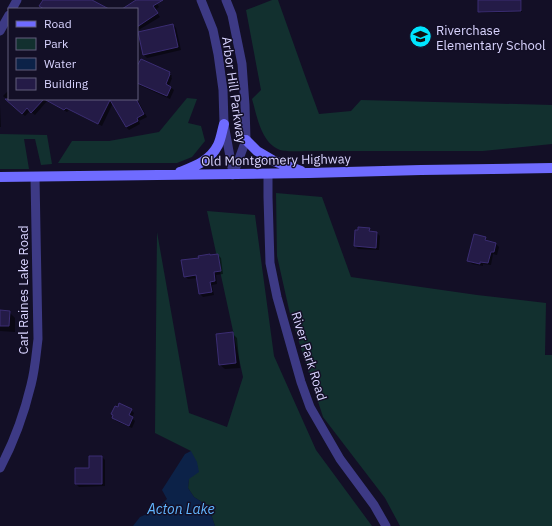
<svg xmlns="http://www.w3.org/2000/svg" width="552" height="526" font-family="'IBM Plex Sans',sans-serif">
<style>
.green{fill:#12302f}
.water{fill:#0c2248}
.shadow{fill:#0007}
.building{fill:#241b47;stroke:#3b2d73}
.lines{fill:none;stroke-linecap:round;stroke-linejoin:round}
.street{stroke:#3d3a85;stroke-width:9}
.secondary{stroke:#6f6bff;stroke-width:10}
.labels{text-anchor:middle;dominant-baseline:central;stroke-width:3;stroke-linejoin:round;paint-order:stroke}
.poi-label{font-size:13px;fill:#d9d4ff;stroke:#130f26;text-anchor:start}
.street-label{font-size:13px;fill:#d9d4ff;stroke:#130f26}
.water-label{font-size:14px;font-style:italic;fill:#62b6ff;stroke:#130f26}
</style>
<rect width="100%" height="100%" fill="#130f26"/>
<path class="green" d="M272 0H278L304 73 319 114 351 111 361 100 552 105V144L483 151H308C301 151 285 152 280 150 261 143 257 116 252 99L261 90 246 10Z
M187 98 197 99 188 123 201 126 205 141 192 157 177 163H58L72 141H109L159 132Z
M0 134 47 135 52 164 41 165 35 139H24L29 169H0Z
M276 193 322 197 351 277 477 295 546 303 545 355H552V526H400L385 498 323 417 290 314 277 256Z
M207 211 255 215 274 356 316 450 372 526H215L208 506 194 497 188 488 191 451 155 433 157 232 189 413 227 427 243 377Z"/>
<path class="water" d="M191 451 197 462 199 472 189 479 188 488 194 497 208 506 215 526H133L140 517 156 510 167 499 162 490 185 454Z"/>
<path class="shadow" d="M138 0H155L159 7 155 10 160 17 137 31V9H127Z
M479 0H522V12L481 13 479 11Z
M173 25 176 28 181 50 147 58 144 55Z
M137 69 169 73 172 76 171 77 172 78 169 86 174 90 170 99 139 85 137 82Z
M9 90V99H137L147 117 139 121 140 124 129 130 126 127 113 103 102 126 69 110 67 112 47 101 35 115 30 111 25 116 3 96Z
M0 105 1 127H0Z
M369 229 372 232 377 233 380 236 379 250 358 249 355 246Z
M485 238 488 241V242L496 244 499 247 497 255 493 254 491 265 483 264V266L472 264 469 261Z
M218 255 221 258 223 274 216 275 217 284 212 285 214 295 203 297 200 294 198 278 188 279 185 276 211 256Z
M0 311 9 312 15 318V332L0 331Z
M232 333 237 338 240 368 225 369 220 365Z
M131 410 134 413 132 418 135 421 132 428 116 421 113 418Z
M102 457 105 460V486L79 487 76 484Z"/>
<path class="building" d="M43 0H92L109 9H44L39 6Z
M136 0H163L153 6 158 13 137 27V9H122Z
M478 0H521V11L478 12Z
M173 24 178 47 143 55 138 32Z
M141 59 170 72 169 74H170L166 84 171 87 167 96 137 83V66Z
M5 99H44L31 113 27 108 22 114Z
M44 99H136L144 114 137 118 138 121 126 127 110 100 98 124 66 108 64 110Z
M358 227 370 228 369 231 377 232 376 248 354 246 355 230H358Z
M474 234 486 237 485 240 496 243 494 252H491L488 263 480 262V264L467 261Z
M210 254V255L218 254 221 271 214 272 215 281 210 282 212 292 199 294 196 275 184 277 181 260 199 258 198 256Z
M0 310 10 311 9 326H0Z
M233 332 236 363 219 365 216 334Z
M119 403 132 409 129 415 133 417 129 426 112 418 113 415 111 414 115 406 118 407Z
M89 456H102V484H75V468H89Z"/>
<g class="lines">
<path class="street" d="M201 0 213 30 218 54 223 90 224 124 233 173
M226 0 232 15 242 64 245 105 246 140 233 175
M12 9 17 0
M0 31 9 15
M268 174V197L270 263 277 297 301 382 310 407 340 459 374 505 386 526
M0 468C14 442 24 414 31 385 35 370 36 355 38 339L35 177"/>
<path class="secondary" d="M246 140 257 151 274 161 301 171
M180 172C195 166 210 161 218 145 221 139 222 131 224 124
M0 177 309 173 421 170 552 168"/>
</g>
<defs>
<symbol id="school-disc" viewBox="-11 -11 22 22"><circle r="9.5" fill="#00e5ff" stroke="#130f26"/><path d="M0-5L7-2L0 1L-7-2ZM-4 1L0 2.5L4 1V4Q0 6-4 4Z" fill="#111"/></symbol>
</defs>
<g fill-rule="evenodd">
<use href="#school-disc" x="408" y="24" width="25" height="25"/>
</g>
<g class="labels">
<g class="poi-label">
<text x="436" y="30">Riverchase<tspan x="436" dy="15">Elementary School</tspan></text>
</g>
<g class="street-label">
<text transform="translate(234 90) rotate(82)">Arbor Hill Parkway</text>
<text transform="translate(276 160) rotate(-1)">Old Montgomery Highway</text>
<text transform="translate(23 290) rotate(-90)">Carl Raines Lake Road</text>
<text transform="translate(309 356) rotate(73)">River Park Road</text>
</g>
<g class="water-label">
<text x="181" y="509">Acton Lake</text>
</g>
</g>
<rect x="8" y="8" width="130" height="92" fill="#130f26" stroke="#625e7d"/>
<rect x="16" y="21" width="20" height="6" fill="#6f6bff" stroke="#625e7d"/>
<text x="44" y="28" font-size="12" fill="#d9d4ff">Road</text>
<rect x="16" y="38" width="20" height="12" fill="#12302f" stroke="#625e7d"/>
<text x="44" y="48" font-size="12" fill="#d9d4ff">Park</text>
<rect x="16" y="58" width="20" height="12" fill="#0c2248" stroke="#625e7d"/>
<text x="44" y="68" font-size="12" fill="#d9d4ff">Water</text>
<rect x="16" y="78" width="20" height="12" fill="#241b47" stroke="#625e7d"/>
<text x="44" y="88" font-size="12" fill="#d9d4ff">Building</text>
</svg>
